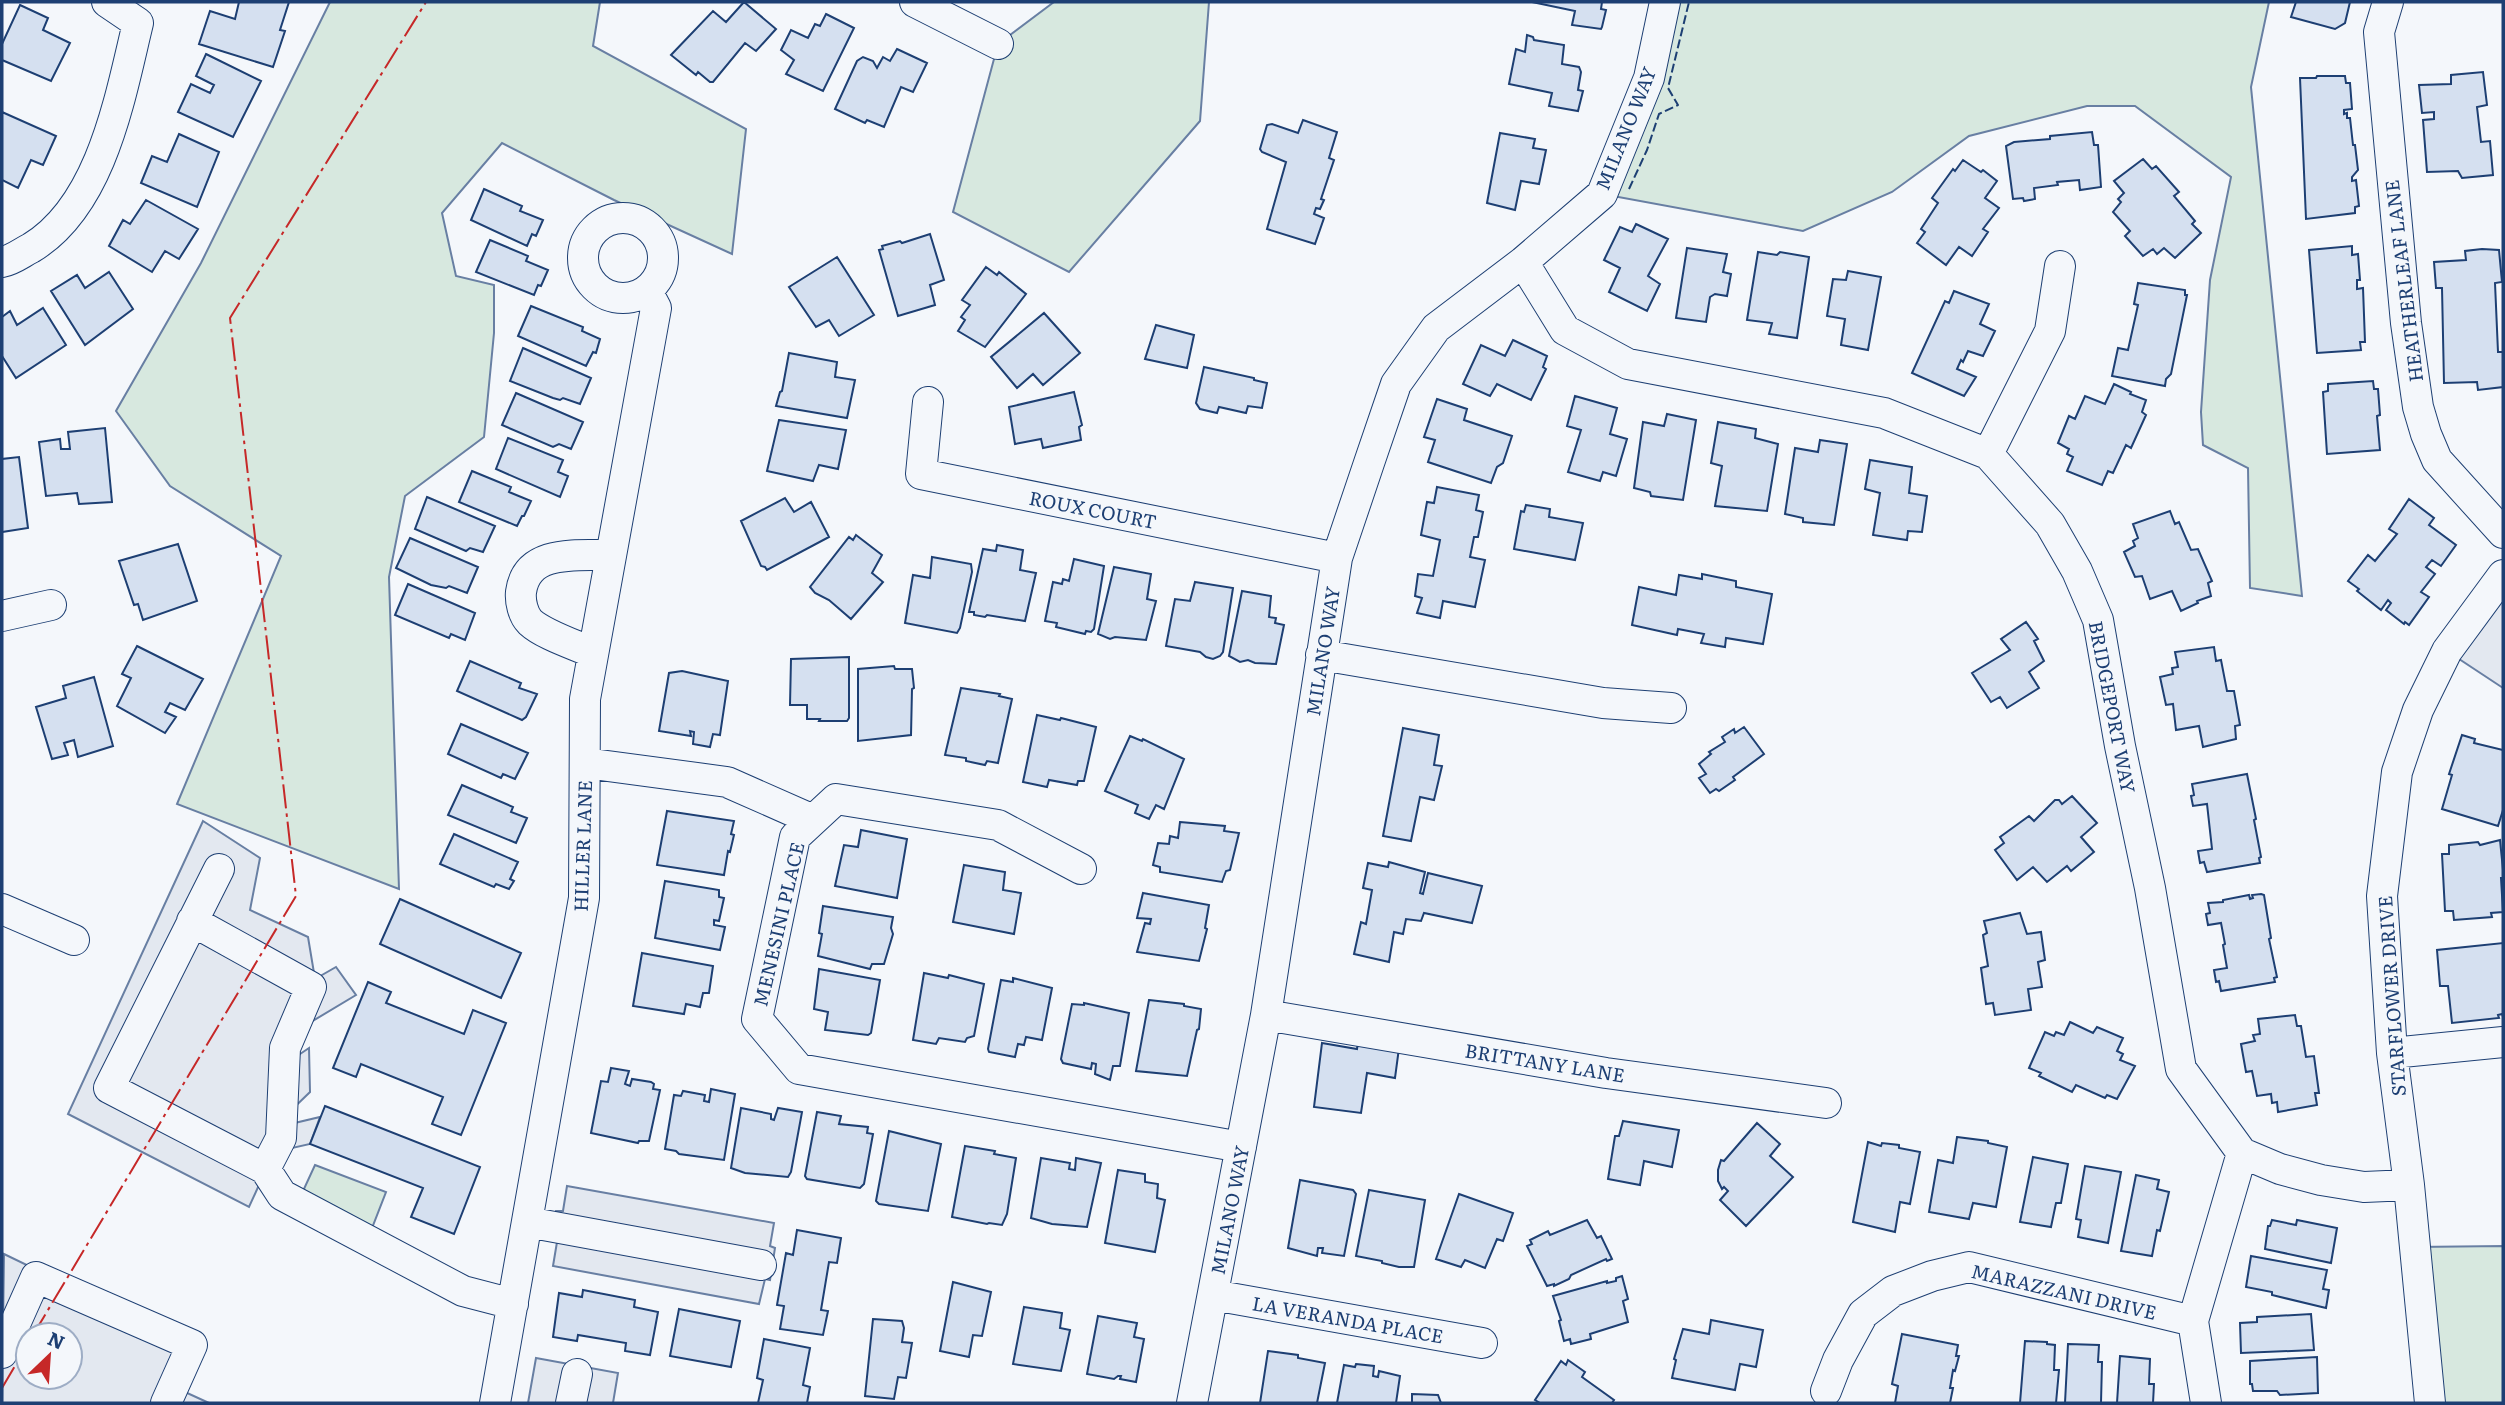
<svg xmlns="http://www.w3.org/2000/svg" width="2505" height="1405" font-family="Literata,serif">
<style>
.green{fill:#d7e8df;stroke:#687fa3;stroke-width:2}
.parking{fill:#e3e8f0;stroke:#687fa3;stroke-width:2;fill-rule:evenodd}
.building{fill:#d5e0f0;stroke:#1d3f73;stroke-width:2}
.lines{fill:none;stroke-linecap:round;stroke-linejoin:round}
.minor-casing{stroke:#1d3f73;stroke-width:32}
.minor{stroke:#f4f7fb;stroke-width:30}
.fence{stroke:#1d3f73;stroke-width:2;stroke-dasharray:9 3.5;stroke-linecap:butt}
.power{stroke:#c62828;stroke-width:2;stroke-dasharray:24 5 3.5 5;stroke-linecap:butt}
.labels{text-anchor:middle;dominant-baseline:central;stroke-width:5;stroke-linejoin:round;paint-order:stroke}
.street-label{font-size:19px;fill:#1d3f73;stroke:#f4f7fb}
</style>
<rect width="100%" height="100%" fill="#f4f7fb"/>
<path class="green" d="M330 2H600L593 46 746 129 732 254 614 200 502 143 442 213 456 276 494 285V333L484 437 405 496 389 577 399 889 177 804 281 556 170 486 116 411 201 263Z
M1054 2H1209L1200 121 1069 272 953 212 998 44Z
M1665 2H2269L2251 87 2302 596 2250 588 2248 468 2203 445 2201 412 2210 280 2231 177 2135 106H2087L1969 136 1892 192 1803 231 1602 194Z
M315 1165 386 1192 372 1228 303 1191Z
M2503 1246V1403H2430L2415 1247Z"/>
<path class="parking" d="M2503 575V688L2447 651Z
M203 821 260 858 250 910 308 937 315 979 336 967 356 995 291 1034 285 1064 309 1048 310 1092 281 1120 282 1126 320 1117 310 1144 274 1152 249 1207 68 1114Z
M567 1186 774 1223 770 1246 775 1248 770 1280 765 1279 759 1304 553 1266 557 1242 551 1241 556 1211H563Z
M4 1254 192 1345 174 1387 209 1403H2ZM28 1335H70V1377H28Z
M536 1358 618 1373 613 1403H528Z"/>
<path class="building" d="M239 2H289L280 30 285 31 273 67 199 44 210 11 235 19Z
M744 2 776 29 756 51 745 43 713 82H710L698 72 696 75 671 55 713 11 726 22Z
M1532 2H1602L1601 9 1606 10 1602 27 1601 29 1572 25 1575 11Z
M2296 2H2350L2345 23 2335 29 2291 17Z
M20 5 48 18 43 30 70 43 51 81 2 60V44Z
M826 14 854 28 823 91 786 74 794 60 781 50 791 30 808 38 815 24 820 26Z
M1527 35 1533 37 1534 40 1564 45 1562 64 1579 67 1581 72 1578 90 1583 91 1578 111 1549 106 1552 93 1509 84 1516 49 1525 52Z
M897 49 927 63 913 92 901 87 884 127 867 120 865 123 835 109 857 61 863 57 873 61 877 68 883 57 890 61Z
M206 54 261 81 233 137 178 112 191 84 210 93 214 85 196 76Z
M2483 72 2487 105 2477 107 2481 142 2490 141 2493 175 2462 178 2458 171 2427 172 2423 120 2434 119V112L2422 113 2419 85 2451 84V75Z
M2317 76H2345L2346 83H2350L2352 109 2344 110V114L2347 113V118H2350L2353 145H2355L2358 170 2352 177V181L2356 180 2359 206 2355 207V213L2306 219 2300 78H2316Z
M2 112 56 136 43 165 31 160 18 188 2 180Z
M1303 120 1337 132 1329 158 1334 160 1321 199 1324 200 1320 209 1316 208 1314 214 1324 218 1315 244 1267 229 1286 162 1262 152 1260 149 1267 125 1272 124 1298 133Z
M2092 132 2094 145H2098L2101 187 2080 190 2079 180 2057 182 2058 185 2034 188 2035 199 2024 201 2023 198 2013 199 2006 146 2014 142 2050 139V136Z
M1500 133 1535 139 1533 148 1546 150 1539 184 1521 181 1515 210 1487 203Z
M179 134 219 152 197 207 141 183 152 156 167 162Z
M2143 159 2152 169 2156 166 2179 192 2174 196 2195 221 2192 224 2201 233 2175 258 2164 248 2157 254 2153 249 2143 256 2125 236 2130 231 2113 212 2121 202 2118 199 2124 193 2114 181Z
M1963 160 1981 172 1983 170 1997 181 1985 198 1999 208 1983 229 1988 232 1972 256 1959 247 1946 265 1917 243 1925 232 1921 229 1938 203 1932 198 1953 169 1955 171Z
M484 189 522 206 520 211 543 220 536 236 532 234 527 246 471 220Z
M146 200 198 229 179 259 165 251 152 272 109 246 123 220 130 224Z
M1636 224 1668 239 1648 276 1660 284 1647 311 1609 292 1620 268 1604 260 1620 227 1632 232Z
M930 234 944 280 930 285 935 305 898 316 879 250 883 249 882 246 900 241 902 243Z
M490 240 528 256 526 261 548 270 541 286 538 285 534 295 476 272Z
M2352 246V255L2358 254 2360 280H2357V289L2363 288 2365 342H2360L2361 350 2317 353 2309 250Z
M1687 248 1727 254 1723 272 1731 274 1727 296 1715 294 1710 297 1706 322 1676 318Z
M2482 249 2499 250 2502 282 2495 283 2498 352H2503V387L2478 390 2477 382 2444 383 2442 288H2436L2434 262 2466 260 2465 251Z
M1758 252 1777 255 1780 252 1809 257 1797 338 1769 334 1772 323 1747 320Z
M837 257 874 315 839 336 829 320 816 327 789 287Z
M986 267 997 275 999 272 1026 294 985 347 958 331 965 320 961 317 970 305 962 300Z
M1848 271 1881 277 1868 350 1841 345 1845 319 1827 316 1833 279 1846 280Z
M109 272 133 309 85 345 51 291 77 275 85 288Z
M2138 283 2185 290V295H2187L2171 374 2166 379 2165 386 2112 376 2118 348 2128 350 2138 305 2134 304Z
M1954 291 1989 304 1980 324 1995 331 1983 356 1968 351 1963 362 1961 360 1957 369 1976 377 1964 396 1912 373 1945 301 1949 303Z
M531 306 583 327 582 331 600 339 596 353 593 352 586 366 518 336Z
M43 308 66 345 16 378 2 356V317L10 311 17 325Z
M1044 313 1080 353 1043 385 1033 374 1017 388 991 357Z
M1156 325 1194 335 1187 368 1145 359Z
M1513 340 1547 356 1543 367 1546 369 1531 400 1497 384 1490 396 1463 384 1481 345 1505 356Z
M523 348 591 378 580 404 563 398 560 400 553 398 510 381Z
M789 353 837 362 835 377 855 380 847 418 776 406 780 392 782 391Z
M1204 367 1254 378V380L1267 383 1262 408 1248 406 1246 413 1219 407 1217 413 1200 409 1196 403Z
M2373 381 2374 389H2378L2380 415 2377 416 2380 450 2327 454 2323 392 2328 391V384Z
M2114 384 2131 392 2130 394 2146 400 2142 412 2146 415 2131 448 2126 445 2113 473 2108 471 2102 485 2067 471 2073 457 2067 454 2069 449 2058 443 2069 416 2075 419 2085 396 2105 404Z
M1074 392 1082 425 1079 427 1081 440 1043 448 1041 439 1015 444 1009 407Z
M516 393 583 422 571 449 559 444 553 447 502 425Z
M1575 396 1617 408 1610 434 1627 439 1616 476 1603 472 1600 481 1568 472 1581 430 1567 426Z
M1437 399 1467 409 1464 420 1512 436 1503 463 1497 467 1491 483 1428 462 1435 440 1424 437Z
M1667 414 1696 420 1683 500 1651 496 1650 492 1634 488 1643 422 1664 426Z
M779 420 846 430 838 469 819 465 813 481 767 471Z
M1718 422 1756 429 1755 438 1778 444 1767 511 1715 506 1722 466 1711 463Z
M105 428 112 502 79 504 77 493 46 496 39 442 60 439 61 449H70L68 432Z
M508 438 563 460 558 472 568 476 560 497 496 469Z
M1820 440 1847 444 1834 525 1803 522V518L1785 514 1795 448 1818 452Z
M19 457 28 528 2 532V459Z
M1870 460 1912 467 1909 493 1927 496 1922 532 1908 531 1907 540 1873 535 1880 493 1865 489Z
M472 471 511 487 509 492 531 501 524 516H522L517 526 459 502Z
M1437 487 1479 495 1476 510 1483 512 1478 537H1474L1470 557 1485 560 1475 607 1443 601 1440 618 1417 613 1422 598 1415 596 1418 574 1433 576 1440 540 1421 535 1427 502 1434 503Z
M427 497 495 526 483 552 470 548 466 551 415 529Z
M785 498 794 512 811 502 829 537 767 570 765 567 761 566 741 521Z
M2409 499 2434 518 2429 525 2456 545 2441 566 2432 560 2426 567 2435 574 2421 592 2429 597 2409 625 2405 622 2404 624 2386 610 2391 603 2388 600 2381 610 2357 591 2359 589 2348 581 2368 555 2375 561 2397 534 2389 529Z
M1526 505 1550 509 1549 517 1583 523 1575 560 1514 549 1521 511 1524 512Z
M2170 511 2175 524 2179 522 2191 550 2198 549 2212 581 2208 583 2211 596 2197 601 2198 603 2181 611 2172 591 2150 599 2142 576 2135 577 2124 552 2135 546 2133 541 2138 538 2133 524Z
M856 535 882 555 872 573 883 582 851 619 829 600 815 593 810 587 849 537 853 540Z
M410 538 478 567 467 593 449 586 446 588 431 585 396 568Z
M178 544 197 601 143 620 138 604 134 605 119 561Z
M997 545 1023 550 1020 570 1036 573 1025 621 987 615 985 617 974 615V612H969L983 549 996 551Z
M932 557 971 564 972 572 960 628 957 633 905 623 913 575 930 578Z
M1074 559 1104 566 1094 629 1091 632 1086 631 1085 634 1056 627 1057 623 1045 621 1053 582 1062 584 1063 579 1069 581Z
M1114 567 1151 574 1147 599 1156 601 1146 640 1115 637 1110 639 1098 634Z
M1702 574 1736 581V587L1772 594 1763 644 1726 638 1725 647 1701 643 1704 634 1678 629 1677 635 1632 625 1639 587 1676 595 1679 575 1702 579Z
M1195 582 1233 588 1223 652 1220 656 1213 659 1206 657 1200 652 1166 646 1175 599 1190 601Z
M408 584 475 613 465 640 451 634 449 638 395 615Z
M1242 591 1271 596 1269 617 1276 618 1275 623 1284 625 1276 664 1255 663 1248 660 1240 662 1229 656Z
M2026 622 2038 639 2034 641 2044 661 2029 672 2039 688 2007 708 2000 697 1991 702 1972 673 2010 650 2001 639Z
M137 646 203 679 185 710 170 703 165 712 176 717 165 733 117 706 131 678 122 674Z
M2214 647 2216 661 2221 660 2227 691H2234L2240 725 2235 726 2236 739 2203 747 2199 726 2176 730 2173 704 2166 705 2160 677 2173 674 2172 668 2178 667 2175 652Z
M849 657V718L847 721H819L820 719H807V705H790L791 659Z
M470 661 521 683 519 688 537 694 526 717 522 720 457 691Z
M894 666 895 669H912L914 688 912 689 911 735 858 741V669Z
M682 671 728 681 720 735 713 734 710 747 693 744 694 732 690 731 691 736 659 731 669 673Z
M94 677 113 746 78 757 74 740 64 743 68 755 52 759 36 707 66 698 63 686Z
M961 688 1000 694 999 696 1012 699 998 763 987 761 985 765 966 761V758L945 755Z
M1037 715 1060 720 1061 718 1096 727 1084 781H1078L1077 785 1049 780 1047 787 1023 782Z
M461 724 528 753 515 779 503 774 501 778 448 754Z
M1744 727 1764 754 1733 777 1735 780 1719 791 1716 789 1710 793 1699 778 1706 774 1699 764 1711 754 1709 752 1725 742 1722 737 1734 729 1735 733Z
M1403 728 1439 735 1434 765 1442 766 1434 800 1420 797 1411 841 1383 836Z
M2462 735 2475 739 2474 743 2503 750V810L2498 826 2442 809 2452 775 2449 774Z
M1130 736 1142 741 1143 739 1184 759 1164 809 1156 805 1149 819 1135 813 1138 805 1105 791Z
M2247 774 2256 819 2254 820 2261 857 2259 858 2260 863 2207 872 2204 862 2200 863 2198 851 2212 849 2207 804 2193 806 2191 796 2194 795 2192 784Z
M462 785 513 807 511 812 527 818 516 843 448 815Z
M2072 796 2097 823 2081 837 2094 852 2071 871 2067 866 2047 882 2033 867 2017 880 1995 850 2004 843 2000 837 2029 816 2034 821 2055 800H2059L2062 804Z
M667 811 734 821 731 834 734 835 730 852 728 851 724 875 657 865Z
M1180 822 1225 826 1224 831 1239 833 1230 870 1226 871 1222 882 1160 872V867L1153 865 1158 843 1169 844 1170 836 1178 838Z
M861 830 907 839 897 898 835 886 844 845 858 847Z
M454 834 518 862 510 879 514 881 509 889 496 884 494 887 440 864Z
M2500 840 2503 870V878H2501L2503 912 2491 913 2492 917 2454 920 2453 911H2445L2442 854H2449V845L2478 842 2480 845Z
M1389 862 1425 872 1420 893 1423 894 1428 873 1482 886 1472 923 1424 913 1421 921 1406 919 1403 934 1394 932 1389 962 1354 954 1361 922 1366 924 1372 890 1363 888 1368 863 1388 867Z
M964 865 1005 872 1003 890 1021 893 1014 934 953 922Z
M665 881 719 890V897L724 898 719 921 714 920V925L725 927 720 950 655 938Z
M1143 893 1209 905 1205 928 1207 929 1199 961 1137 952 1145 923 1150 924 1151 919 1137 918Z
M2261 894 2264 895 2271 938 2269 939 2277 977 2274 978 2275 982 2221 991 2219 981 2216 982 2214 970 2227 968 2223 945 2225 944 2221 923 2208 925 2206 914 2210 913 2208 903 2223 902V900L2249 895 2250 899 2253 898 2252 895Z
M400 899 521 953 501 998 380 944Z
M823 906 893 917 891 928 893 934 884 964H872L870 969 818 956 822 934 819 933Z
M2020 913 2027 934 2041 932 2045 960 2038 962 2042 987 2028 989 2031 1010 1995 1015 1993 1003 1986 1004 1981 968 1988 966 1983 935 1987 933 1984 921Z
M2503 943V1017L2502 1014 2498 1015 2499 1018 2452 1023 2448 986H2440L2437 950Z
M642 953 713 966 709 993H703L700 1007 686 1004 684 1014 633 1006Z
M819 969 880 980 871 1033 868 1035 825 1030 828 1012 814 1009Z
M924 973 948 978 949 975 984 984 974 1036 967 1038 965 1042 939 1038 936 1044 913 1040Z
M1013 978 1052 988 1042 1040 1026 1037 1024 1045 1018 1044 1015 1057 989 1052 988 1049 1001 980 1013 982Z
M368 982 391 992 386 1003 464 1034 473 1010 506 1023 461 1135 432 1124 443 1097 361 1064 356 1077 333 1068Z
M1149 1000 1184 1004V1006L1201 1009 1199 1029 1197 1030 1187 1076 1136 1071Z
M1084 1003 1129 1013 1120 1066H1113L1110 1080 1095 1074 1096 1064 1092 1063 1091 1069 1063 1063 1061 1059 1072 1004 1084 1005Z
M2295 1015 2297 1026H2301L2306 1057 2314 1056 2319 1093H2315L2317 1105 2278 1112 2277 1102 2272 1103 2271 1094 2257 1096 2252 1071 2246 1072 2241 1044 2255 1041 2253 1035 2260 1034 2258 1019Z
M2070 1022 2093 1033 2097 1027 2123 1038 2117 1051 2123 1054 2120 1060 2135 1066 2117 1099 2107 1095 2105 1098 2076 1085 2072 1092 2039 1076 2041 1073 2029 1068 2045 1032 2054 1036 2056 1032 2064 1035Z
M1322 1043 1357 1049 1358 1043 1399 1048 1395 1078 1367 1073 1361 1113 1314 1107Z
M611 1068 629 1071 625 1084 630 1086 632 1079 651 1082 654 1084 653 1089 660 1090 649 1141H639L638 1143 591 1133 601 1081 608 1082Z
M711 1089 735 1094 724 1160 679 1154 676 1151 665 1149 674 1095 681 1096 683 1091 705 1095 704 1101 709 1102Z
M325 1106 480 1167 454 1234 411 1217 423 1188 310 1144Z
M741 1108 771 1114V1119L774 1120 778 1108 802 1112 791 1172 788 1177 745 1173 731 1168Z
M817 1112 841 1116 839 1124 868 1127 867 1133 873 1134 864 1184 860 1188 807 1179 805 1176Z
M1623 1121 1679 1130 1672 1167 1644 1161 1640 1185 1608 1179 1615 1136H1619Z
M1757 1123 1780 1144 1770 1156 1793 1177 1746 1226 1720 1200 1728 1191 1724 1187 1722 1189 1718 1181V1170L1721 1160 1724 1161Z
M889 1131 941 1144 928 1211 879 1204 876 1201Z
M1957 1137 1988 1141V1143L2007 1147 1996 1207 1973 1203 1969 1219 1929 1212 1938 1160 1953 1163Z
M1868 1142 1881 1146 1882 1143 1899 1145V1148L1920 1152 1910 1204 1900 1202 1895 1232 1853 1222Z
M965 1146 995 1151 994 1154 1016 1158 1007 1214 1002 1225 989 1223 987 1224 952 1217Z
M2033 1157 2068 1164 2061 1203H2056L2051 1227 2020 1222Z
M1041 1158 1070 1163 1069 1169 1075 1170 1076 1158 1101 1163 1087 1227 1052 1224 1031 1218Z
M2085 1166 2121 1172 2108 1243 2078 1237 2081 1220 2076 1219Z
M1118 1170 1145 1174V1182L1158 1184 1157 1198 1165 1200 1155 1252 1105 1243Z
M2136 1175 2159 1180 2157 1189 2169 1192 2160 1231 2157 1230 2152 1256 2121 1251Z
M1300 1180 1353 1190 1356 1194 1344 1256 1322 1253 1323 1248H1318L1317 1256 1288 1248Z
M1369 1190 1425 1200 1414 1267H1399L1382 1263V1261L1356 1256Z
M1459 1194 1513 1213 1503 1241 1497 1239 1485 1268 1465 1260 1461 1267 1436 1259Z
M1587 1220 1597 1238 1601 1236 1612 1259 1607 1261 1606 1259 1571 1275 1569 1279 1554 1286V1284L1547 1286 1527 1246 1532 1244 1530 1240 1548 1231 1550 1235Z
M2272 1220 2296 1225 2297 1220 2337 1228 2331 1263 2265 1249 2268 1226H2270Z
M797 1230 841 1238 837 1263 829 1262 821 1310 828 1311 823 1335 780 1329 784 1306 777 1305 786 1253 793 1255Z
M2251 1256 2327 1270 2323 1289 2329 1290 2326 1308 2272 1295V1292L2246 1287Z
M1622 1276 1628 1299 1623 1301 1628 1322 1590 1334 1591 1339 1571 1344 1570 1339 1564 1341 1559 1321 1561 1320 1553 1296 1607 1281V1283L1616 1281V1278Z
M953 1282 991 1292 982 1336 973 1335 969 1357 940 1351Z
M583 1290 635 1300 634 1307 658 1312 650 1355 625 1351 626 1343 578 1335 577 1341 553 1337 559 1293 582 1297Z
M1024 1307 1062 1313 1060 1328 1070 1330 1061 1371 1013 1364Z
M679 1309 740 1321 731 1367 670 1356Z
M2311 1314 2314 1350 2241 1353 2240 1323 2257 1322V1317Z
M1098 1316 1137 1323 1134 1337 1144 1339 1136 1382 1120 1379 1121 1376H1118L1114 1379 1087 1374Z
M873 1319 902 1321 904 1328 902 1342 912 1343 906 1378 898 1377 894 1399 865 1396Z
M1711 1320 1763 1330 1756 1367 1740 1364 1735 1390 1672 1378 1676 1360 1674 1359 1683 1329 1709 1334Z
M1902 1334 1958 1345 1956 1356H1959L1955 1371 1953 1370 1950 1388H1953L1950 1403H1895L1898 1386 1892 1384Z
M764 1339 810 1348 803 1385 810 1387 807 1403H758L763 1380 757 1378Z
M2025 1341 2047 1342V1344L2055 1345 2054 1370H2059L2056 1403H2020Z
M2068 1344 2099 1345 2098 1362H2102L2101 1403H2065Z
M1268 1351 1298 1355V1358L1325 1363 1317 1403H1260Z
M2120 1356 2150 1359 2149 1384H2154L2153 1403H2117Z
M2317 1357 2318 1393 2280 1395 2277 1391H2253L2252 1384H2250V1361Z
M1568 1360 1585 1372 1582 1377 1614 1400 1612 1403H1540L1535 1400 1561 1361 1566 1365Z
M1356 1364 1374 1366 1373 1376 1378 1377 1379 1371 1400 1376 1396 1403H1337L1344 1365 1355 1367Z
M1412 1394 1438 1395 1441 1403H1412Z"/>
<g class="lines">
<defs>
<path id="minor" d="M915 2 998 44
M2388 2 2379 32 2406 323 2418 407 2426 434 2437 460 2503 533
M583 258a40 40 0 1 1 80 0a40 40 0 1 1-80 0Z
M2 262C13 260 21 253 31 248 102 205 120 97 138 23L107 2
M1523 262 1565 330 1628 364 1884 413 1988 454 2050 524 2077 571 2098 620 2120 746 2150 888 2181 1069 2242 1153 2280 1169 2321 1180 2364 1187 2409 1185
M928 402 921 474 1337 558
M1988 454 2050 331 2060 266
M2 616 51 605
M593 653C576 645 544 635 530 622 523 615 520 601 521 592 527 548 579 556 611 555
M1321 655 1603 703 1671 708
M585 763 727 782 813 820
M219 869 109 1088 265 1169 282 1195 463 1291 513 1304
M1081 869 998 825 836 799 795 837 757 1019 799 1069 1241 1147
M2 909 74 940
M192 921 311 987 285 1048 281 1138 265 1169
M1266 1015 1606 1073 1826 1103
M2392 1053 2503 1042
M527 1222 761 1265
M1213 1295 1482 1343
M2 1353 36 1277 192 1345 166 1403
M1826 1391 1838 1360 1863 1314 1893 1291 1932 1276 1969 1267 2193 1321
M495 1403 584 898 585 699 656 308 647 291
M571 1403 577 1374
M1192 1403 1266 1015 1337 558 1369 463 1396 384 1436 328 1523 262 1602 194 1649 78 1665 2
M2206 1403 2193 1321 2242 1153
M2430 1403 2409 1185 2392 1053 2382 896 2397 772 2418 710 2447 651 2503 575"/>
</defs>
<use href="#minor" class="minor-casing"/>
<use href="#minor" class="minor"/>
<path class="fence" d="M1629 189 1647 150 1659 114 1678 105 1668 88 1689 2"/>
<path class="power" d="M33 1335 296 896 230 318 426 2
M2 1388 28 1344"/>
</g>
<g class="labels">
<g class="street-label">
<text transform="translate(1625 128) rotate(-68)">MILANO WAY</text>
<text transform="translate(2403 281) rotate(-97)">HEATHERLEAF LANE</text>
<text transform="translate(1093 509) rotate(11)">ROUX COURT</text>
<text transform="translate(1322 651) rotate(-81)">MILANO WAY</text>
<text transform="translate(2113 707) rotate(79)">BRIDGEPORT WAY</text>
<text transform="translate(582 846) rotate(-88)">HILLER LANE</text>
<text transform="translate(778 924) rotate(-77)">MENESINI PLACE</text>
<text transform="translate(2391 996) rotate(-94)">STARFLOWER DRIVE</text>
<text transform="translate(1545 1062) rotate(9)">BRITTANY LANE</text>
<text transform="translate(1229 1210) rotate(-79)">MILANO WAY</text>
<text transform="translate(2064 1291) rotate(13)">MARAZZANI DRIVE</text>
<text transform="translate(1348 1319) rotate(10)">LA VERANDA PLACE</text>
</g>
</g>
<rect width="2505" height="1405" fill="none" stroke="#1d3f73" stroke-width="7"/>
<g transform="translate(49 1356) rotate(25)"><circle r="33" fill="#f4f7fb" stroke="#9eadc5" stroke-width="2"/>
<path d="M0-5L12 26L0 18L-12 26Z" fill="#c62828"/>
<text y="-10" font-size="19" font-weight="bold" text-anchor="middle" fill="#1d3f73">N</text>
</g>
</svg>
